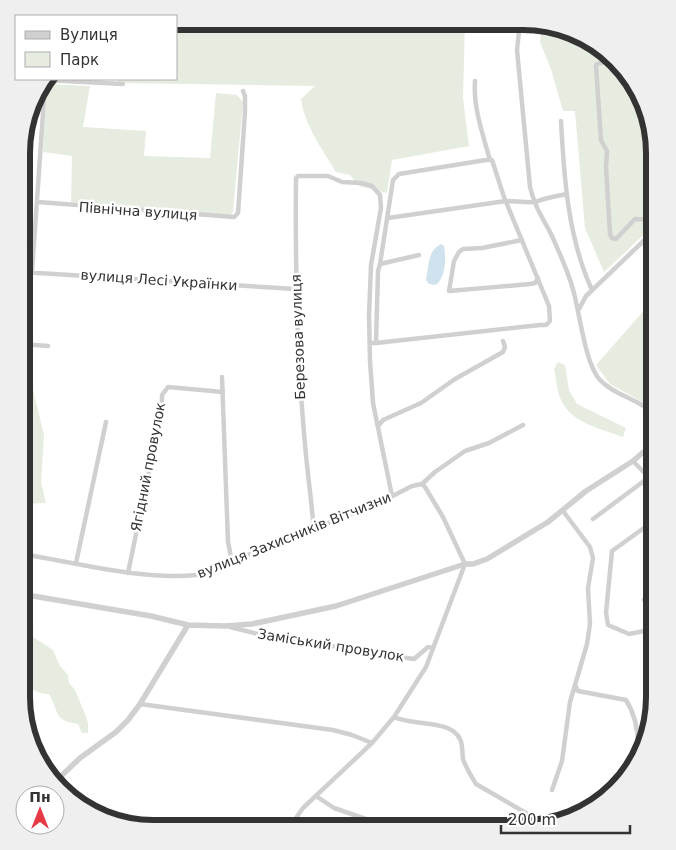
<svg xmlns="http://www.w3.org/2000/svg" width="676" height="850" font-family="'DejaVu Sans',sans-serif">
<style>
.green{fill:#e6ecdf}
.water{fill:#cfe2ee}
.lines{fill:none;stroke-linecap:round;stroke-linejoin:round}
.minor{stroke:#d0d0d0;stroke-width:4.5}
.tertiary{stroke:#d0d0d0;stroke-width:5.5}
.labels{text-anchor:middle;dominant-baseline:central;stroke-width:5;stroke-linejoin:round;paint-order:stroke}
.street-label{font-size:14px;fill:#333;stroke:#fff}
.rim{fill:none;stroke:#333;stroke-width:6}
</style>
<rect width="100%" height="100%" fill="#fff"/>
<path class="green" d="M176 21 465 22 463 98 469 146 392 160 387 193 359 186 350 175 336 172C322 149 305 126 301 99L315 86 118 83V79H176Z
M542 23 596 44 637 87 655 153V224L604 272 585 228 575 111H563L551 69 540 42Z
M47 84 90 86 83 127 146 131 144 156 210 158 216 93 237 95 243 102 233 212 230 215 71 202 72 156 43 152Z
M655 298V409L610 384 596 365Z
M558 362 565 365 569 390 577 404 626 428 623 437C602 429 571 423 561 400 557 391 556 378 554 369Z
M28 369 44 435 41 482 46 503 22 504V373Z
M21 600 25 601C33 613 34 623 33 637L53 650 60 666 68 675 69 683 75 690 85 714 88 723V733H82L78 724C54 721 59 712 49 694 37 694 30 688 21 681Z"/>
<path class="water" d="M441 244 444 246C446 258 446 277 436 285L429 284 426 280C429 266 427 251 441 244Z"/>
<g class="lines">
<path class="minor" d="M520 22 517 50 530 187C535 208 543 218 552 236 559 252 567 269 572 286 580 311 584 362 600 380 615 396 640 399 655 415
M612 60 597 64 596 66 601 140 607 151 606 167 610 234 612 238 616 239 635 219 651 220
M45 80 123 84
M475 81C473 107 483 135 490 160
M643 109 655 187
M561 121C564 178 568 238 592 290
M38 202 234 217 238 213 245 112V96L243 91
M388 218 506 201C513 201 530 203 535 202 545 198 556 196 567 194
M649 234 651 220 655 219
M522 240 482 248 463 249 459 252 454 261 449 291 530 284 535 283 538 278
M380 264 419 255
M22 272 295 289
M32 272 44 99 41 85
M579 309 586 296 655 230
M370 343H376L540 325H546L550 321 549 306 504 197 492 160H486L399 174 393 180 380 264 378 271 376 343
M22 344 48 346
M222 377 228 542 232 562
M379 425 383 420 421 403 455 379 503 352 505 347 503 341
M643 453 655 460
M633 461 655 484
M422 484 435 472 465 451 489 443 523 425
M563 511 590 547 593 558 588 588 590 624 587 644 575 685
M593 519 648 478
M314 528C312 513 311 498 309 483 297 381 295 281 296 178L298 176H328L342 182 361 183 372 186 380 195 381 208 371 265 369 316 370 361 373 403 392 496
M22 554C79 563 138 580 197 575L379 503 412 486 422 484 425 487 443 517 465 564 426 667 394 717 372 743 303 808 289 828
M76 563 106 422
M128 573 162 408V395L168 387 223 392
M644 600 655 594
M230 627 262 635 414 659 428 647 433 648
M654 629 629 634 608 625 606 613 612 551 655 520
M140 704 333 730 352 735 372 743
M394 717C412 726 451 719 460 739 463 745 462 753 463 759 466 768 471 776 476 784L545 824
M552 790 562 761 570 702 575 685 578 691 626 700C636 716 639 734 638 753
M316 796 334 808 392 828"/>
<path class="tertiary" d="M21 594 151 616 188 625 225 626 252 624 336 606 465 564H473L487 559 548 522 586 491 633 461 655 442
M56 781 80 758 116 732 128 720 140 704 188 625"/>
</g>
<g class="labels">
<g class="street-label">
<text transform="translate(138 211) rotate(4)">Північна вулиця</text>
<text transform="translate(159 280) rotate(4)">вулиця Лесі Українки</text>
<text transform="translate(298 337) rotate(-92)">Березова вулиця</text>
<text transform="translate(148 467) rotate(-79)">Ягідний провулок</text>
<text transform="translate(294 535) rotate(-22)">вулиця Захисників Вітчизни</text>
<text transform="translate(331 645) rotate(9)">Заміський провулок</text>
</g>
</g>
<path d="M0 0H676V850H0ZM153 30H523A123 123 0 0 1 646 153V697A123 123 0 0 1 523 820H153A123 123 0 0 1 30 697V153A123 123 0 0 1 153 30Z" fill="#efefef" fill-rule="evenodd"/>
<path class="rim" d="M153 30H523A123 123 0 0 1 646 153V697A123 123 0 0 1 523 820H153A123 123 0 0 1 30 697V153A123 123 0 0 1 153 30Z"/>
<rect x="15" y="15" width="162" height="65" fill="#ffffff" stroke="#adadad"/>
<rect x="25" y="31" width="25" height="8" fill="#d0d0d0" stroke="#adadad"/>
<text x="60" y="40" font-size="15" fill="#333333">Вулиця</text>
<rect x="25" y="52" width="25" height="15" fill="#e6ecdf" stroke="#adadad"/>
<text x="60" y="65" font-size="15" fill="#333333">Парк</text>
<g transform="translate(40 810)"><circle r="24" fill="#ffffff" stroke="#adadad"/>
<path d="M0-4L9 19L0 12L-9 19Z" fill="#e63946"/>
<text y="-8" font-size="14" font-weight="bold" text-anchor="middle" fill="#333333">Пн</text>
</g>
<path d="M501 825v8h129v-8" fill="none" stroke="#333333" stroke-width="2.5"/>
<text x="508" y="825" font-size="15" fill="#333333" stroke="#ffffff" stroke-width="4" paint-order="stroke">200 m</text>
</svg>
